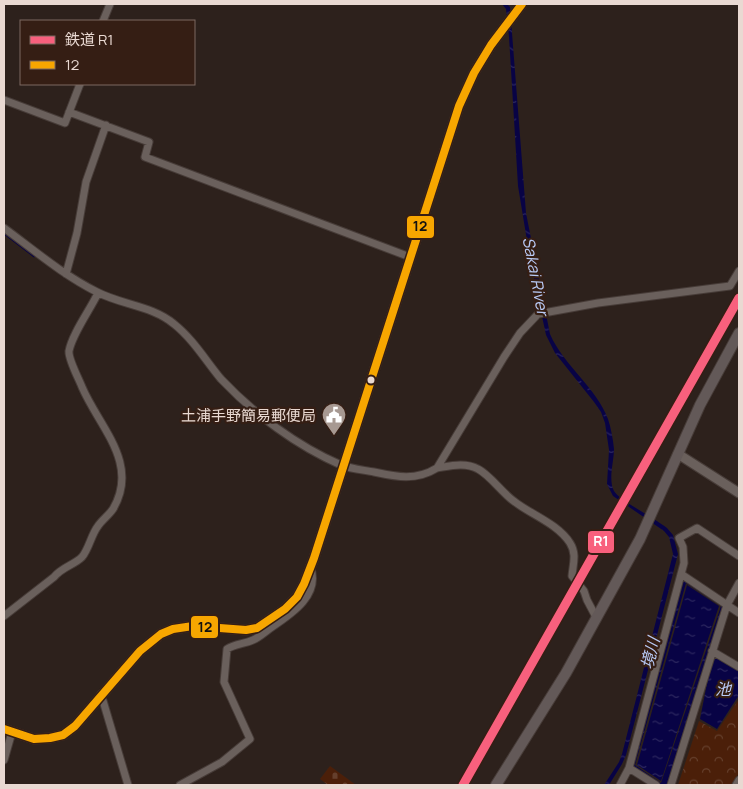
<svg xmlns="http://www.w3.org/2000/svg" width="743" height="789" font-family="Manrope,'Noto Sans JP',sans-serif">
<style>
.forest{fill:url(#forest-crowns)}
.cemetery{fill:url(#cemetery-stones)}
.water{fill:url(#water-ripples);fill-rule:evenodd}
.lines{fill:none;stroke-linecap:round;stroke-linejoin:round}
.stream{stroke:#080345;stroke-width:2.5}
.minor-casing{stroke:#473c38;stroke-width:9}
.tertiary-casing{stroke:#473c38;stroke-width:11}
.secondary-casing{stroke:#473c38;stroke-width:12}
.minor{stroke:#6a605c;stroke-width:7}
.tertiary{stroke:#6a605c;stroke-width:9}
.secondary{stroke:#635958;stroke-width:10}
.bus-1-casing{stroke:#351e14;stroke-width:11}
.bus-1{stroke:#f7a600;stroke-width:8}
.rail-1-casing{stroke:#351e14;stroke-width:12}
.rail-1{stroke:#f8607d;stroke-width:9}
.bus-dot{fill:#e9d9d2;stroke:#351e14;stroke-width:2}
.labels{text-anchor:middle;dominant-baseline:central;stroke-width:4.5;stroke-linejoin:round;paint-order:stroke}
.poi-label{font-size:15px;fill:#e9d9d2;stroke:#351e14;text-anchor:end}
.water-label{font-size:16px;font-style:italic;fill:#b8caf5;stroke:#351e14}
.line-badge{stroke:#351e14;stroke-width:2}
.badge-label{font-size:14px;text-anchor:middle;font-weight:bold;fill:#fff}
.pale-badge-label{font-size:14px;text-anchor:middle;font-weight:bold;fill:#111}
</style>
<defs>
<pattern id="forest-crowns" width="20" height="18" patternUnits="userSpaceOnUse" patternTransform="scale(1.25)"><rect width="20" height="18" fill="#4b1f09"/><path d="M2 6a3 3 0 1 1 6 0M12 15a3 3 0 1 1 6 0" fill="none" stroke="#653f2c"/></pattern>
<pattern id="cemetery-stones" width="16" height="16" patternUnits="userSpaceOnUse" patternTransform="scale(1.25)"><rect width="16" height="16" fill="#4b1f09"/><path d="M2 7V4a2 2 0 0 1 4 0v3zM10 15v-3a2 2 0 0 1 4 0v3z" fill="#653f2c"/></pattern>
<pattern id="water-ripples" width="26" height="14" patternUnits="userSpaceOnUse" patternTransform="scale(1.25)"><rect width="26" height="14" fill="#080345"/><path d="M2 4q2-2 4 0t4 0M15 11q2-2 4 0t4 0" fill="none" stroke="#2c275f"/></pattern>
</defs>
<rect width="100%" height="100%" fill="#2d211c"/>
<path class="forest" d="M739 699V773L731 785H678L699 721 717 731Z"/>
<path class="cemetery" d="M330 766 356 785H328L320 779Z"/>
<path class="water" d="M502 4H507L510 7 526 213 550 334C564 366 596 387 608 419 611 428 613 439 614 449 614 462 608 479 614 491 619 500 656 519 667 528L673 535 678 554 626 755 622 764 609 785H604L619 762 622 754 673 554 669 537 664 531 613 496 607 484 609 450 605 423 601 412 594 402 555 353 546 335 531 265 518 186 509 37 506 9Z
M682 576 725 606 670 785H659L632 767ZM686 583 721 606 661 783 635 765Z
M687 585 719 606 661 781 637 765Z
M713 653 739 669V695L717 729 700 719Z"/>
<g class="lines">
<path class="stream" d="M4 233 34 256"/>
<defs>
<path id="minor" d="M103 21 110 4
M4 100 65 123 80 84
M69 112 149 142 145 157 410 257
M4 228C34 250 63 275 97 292 122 305 153 306 174 324 193 339 206 361 221 379 254 414 297 446 341 465 351 469 364 470 374 472 397 477 416 481 437 468L504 357 520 333 538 314 598 303 730 286 739 271
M66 274 77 233 86 182 106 125
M437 468C450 466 465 462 478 469 490 475 503 494 515 502 532 515 558 524 570 543 577 554 573 564 572 576L584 591 587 600 596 617
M681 574 739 613
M4 616 54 577C62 567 74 565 82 557 89 549 91 535 98 526 102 520 109 515 113 509 140 463 99 427 82 387 79 379 68 359 69 351 72 334 90 310 98 293
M712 651 739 667
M101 694 128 785
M4 760 12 732
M629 768 656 785
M180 785 222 762 250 739 224 682 227 649C235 644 244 644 253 640 260 637 266 631 272 627 293 613 321 594 310 566
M620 785 629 768 684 563 683 547 679 538 697 528 739 556
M671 785 727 605 739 583
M736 785 739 780"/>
<path id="tertiary" d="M678 454 739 493
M4 729 34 739 50 738 63 735 75 726 140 651 161 634 173 629 193 626 246 630 257 628 285 609 297 597 304 584 314 558 459 106 474 73 491 45 522 4"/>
<path id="secondary" d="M496 785 566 673 640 539 700 405 739 333"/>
</defs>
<use href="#minor" class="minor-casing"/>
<use href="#tertiary" class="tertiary-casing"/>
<use href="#secondary" class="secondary-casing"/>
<use href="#minor" class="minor"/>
<use href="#tertiary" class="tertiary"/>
<use href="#secondary" class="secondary"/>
<defs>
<path id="bus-1" d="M4 729 34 739 50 738 63 735 75 726 140 651 161 634 173 629 193 626 246 630 257 628 285 609 297 597 304 584 314 558 459 106 474 73 491 45 522 4"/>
</defs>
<use href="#bus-1" class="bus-1-casing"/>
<use href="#bus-1" class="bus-1"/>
<defs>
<path id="rail-1" d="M463 785 739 298"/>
</defs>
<use href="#rail-1" class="rail-1-casing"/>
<use href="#rail-1" class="rail-1"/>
</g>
<defs>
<symbol id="civic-pin" viewBox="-11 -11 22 30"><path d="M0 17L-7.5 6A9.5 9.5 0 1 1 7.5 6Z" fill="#a79992" stroke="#351e14"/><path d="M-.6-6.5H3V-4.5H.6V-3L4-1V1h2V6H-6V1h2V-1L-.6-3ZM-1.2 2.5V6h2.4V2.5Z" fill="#fff"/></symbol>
</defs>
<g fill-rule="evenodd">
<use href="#civic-pin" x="320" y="401" width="28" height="38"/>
</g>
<circle class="bus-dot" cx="371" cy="380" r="4.5"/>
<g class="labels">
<g class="poi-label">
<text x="316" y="415">土浦手野簡易郵便局</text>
</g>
<g class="water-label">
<text transform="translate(536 276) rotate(79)">Sakai River</text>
<text transform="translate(650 653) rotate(-76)">境川</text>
<text x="723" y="689">池</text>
</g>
</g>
<g class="line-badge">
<rect x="406" y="215" width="29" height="24" rx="5" fill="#f7a600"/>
<rect x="587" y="530" width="28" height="24" rx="5" fill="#f8607d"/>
<rect x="190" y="615" width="29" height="24" rx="5" fill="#f7a600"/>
</g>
<g class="badge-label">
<text x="601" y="546">R1</text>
</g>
<g class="pale-badge-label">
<text x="420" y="231">12</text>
<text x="205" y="632">12</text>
</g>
<rect width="743" height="789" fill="none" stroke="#e9d9d2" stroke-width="10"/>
<rect x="20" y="20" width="175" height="65" fill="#351e14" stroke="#7d6960"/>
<rect x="30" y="36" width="25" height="8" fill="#f8607d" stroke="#7d6960"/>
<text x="65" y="45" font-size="15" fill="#e9d9d2">鉄道 R1</text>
<rect x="30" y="61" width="25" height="8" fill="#f7a600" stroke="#7d6960"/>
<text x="65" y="70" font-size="15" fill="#e9d9d2">12</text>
</svg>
